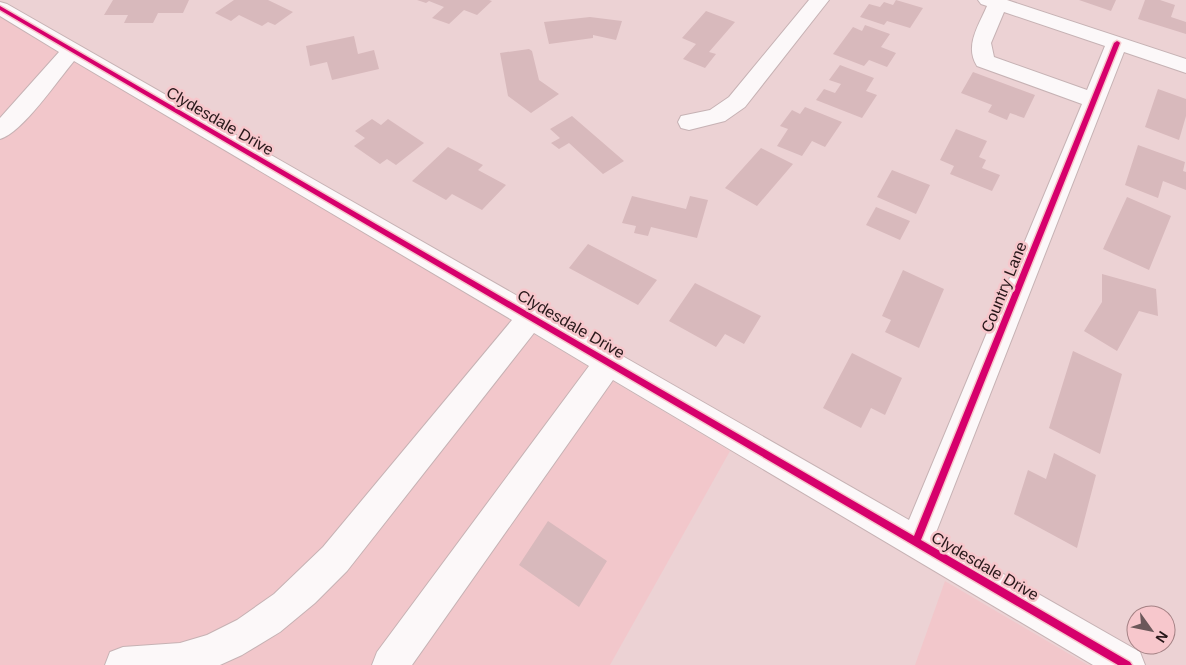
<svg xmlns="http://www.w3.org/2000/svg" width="1186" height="665" font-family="Helvetica,sans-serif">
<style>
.built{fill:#f2c7cb}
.building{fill:#d8b9bc}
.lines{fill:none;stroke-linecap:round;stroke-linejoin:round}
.minor-casing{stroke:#c6b2b4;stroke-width:2}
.minor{fill:#fcf8f9;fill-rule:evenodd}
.cycleway-casing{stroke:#f7c7cc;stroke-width:3}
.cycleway{fill:#d6006c;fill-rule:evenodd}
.labels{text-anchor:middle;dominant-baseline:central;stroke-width:5;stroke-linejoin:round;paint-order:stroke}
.street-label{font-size:16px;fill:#271719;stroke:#f7c7cc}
</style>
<rect width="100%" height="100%" fill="#ecd2d4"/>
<path class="built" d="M0 16 730 451 610 665H0Z
M945 581 1088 665H915Z"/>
<path class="building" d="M113 0H189L183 13H158L153 23H124L128 15H104Z
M234 0H268L293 12 275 25 268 22 262 26 239 15 231 21 215 13Z
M417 0H489L492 1 477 15 464 10 449 24 432 18 444 7 429 1 426 3Z
M896 0 923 8 910 28 887 21 884 25 860 17 869 4 880 7 884 2 893 5Z
M1079 0H1116L1111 11Z
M1145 0H1160L1175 5 1171 17 1186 22V34L1138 19Z
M706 11 735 22 709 52 716 54 705 68 683 59 696 44 682 38Z
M590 17 622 21 616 40 593 35V38L549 44 544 22Z
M865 25 890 34 881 47 896 53 887 67 869 60 864 66 833 54 853 27 862 31Z
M354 36 358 54 374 50 379 69 332 80 327 62 310 66 306 46Z
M529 49 532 51 539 80 559 94 531 113 508 96 500 53Z
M840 65 874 78 866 91 877 95 862 118 816 100 824 89 835 93 841 84 829 80Z
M973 72 1035 95 1024 118 1010 113 1007 120 988 112 992 105 961 93Z
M1158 89 1186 99V116L1179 140 1145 127Z
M805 107 842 122 825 147 812 141 802 156 777 146 788 129 780 126 792 110 800 114Z
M572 116 624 161 603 174 569 143 559 149 551 143 560 138 550 129Z
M372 119 381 125 388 119 424 143 396 165 387 159 380 164 354 146 365 138 355 131Z
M956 129 987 141 979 157 986 160 982 168 1000 175 992 191 950 174 954 166 940 160Z
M1138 145 1185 162 1183 171 1186 172V190L1163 181 1158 198 1125 185Z
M448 147 483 165 478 170 506 185 482 210 452 194 446 200 412 181Z
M761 148 793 164 757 206 725 188Z
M892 170 930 185 916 214 877 197Z
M632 196 686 209 690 196 708 200 697 238 651 227 648 236 634 233 636 226 622 223Z
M1127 197 1171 216 1149 270 1103 249Z
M876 207 910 221 900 240 866 225Z
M588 244 657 280 638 305 569 268Z
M903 270 944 289 919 348 885 332 891 320 882 316Z
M1102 274 1156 289 1158 316 1139 311 1117 351 1084 331 1102 302Z
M695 283 761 316 744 344 725 334 716 347 669 321Z
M1073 351 1122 374 1100 454 1049 428Z
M852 353 902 378 885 415 871 408 861 428 823 408Z
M1054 453 1096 475 1077 548 1014 514 1028 470 1046 479Z
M548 521 607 561 579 607 519 565Z"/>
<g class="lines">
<defs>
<path id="minor" d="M809 0H829L745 107 725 121 689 130 681 128 678 122 681 116 710 110 729 97Z
M978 0H1007L1186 59V73L1124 52 935 535 1140 652 1145 665H1093L613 380 412 665H372L377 652 589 366 534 333 347 571 315 603 280 632 242 655 220 665H105L110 652 123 647 180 643 207 635 237 620 274 594 323 547 512 320 74 61C58 80 22 133 0 139V118L59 52 0 16V2L7 4 909 520 1082 104 977 66C964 46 979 25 987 6L981 4ZM1004 12 1105 46 1087 90 994 57 991 43Z"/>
</defs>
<use href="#minor" class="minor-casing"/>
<use href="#minor" class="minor"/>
<defs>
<path id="cycleway" d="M0 6 914 536 1114 43 1117 41 1119 42 1120 43 921 540 1130 662 1132 665H1118L0 10Z"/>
</defs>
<use href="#cycleway" class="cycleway-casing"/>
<use href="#cycleway" class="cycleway"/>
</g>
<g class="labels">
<g class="street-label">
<text transform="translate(220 121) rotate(30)">Clydesdale Drive</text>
<text transform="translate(1004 287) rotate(-68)">Country Lane</text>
<text transform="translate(571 324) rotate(30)">Clydesdale Drive</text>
<text transform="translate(985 566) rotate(30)">Clydesdale Drive</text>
</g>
</g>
<g transform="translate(1151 630) rotate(123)"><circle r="24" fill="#f7c7cc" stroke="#a48184"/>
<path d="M0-4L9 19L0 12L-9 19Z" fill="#6c585a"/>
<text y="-8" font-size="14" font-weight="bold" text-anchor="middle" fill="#271719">N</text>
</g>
</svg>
